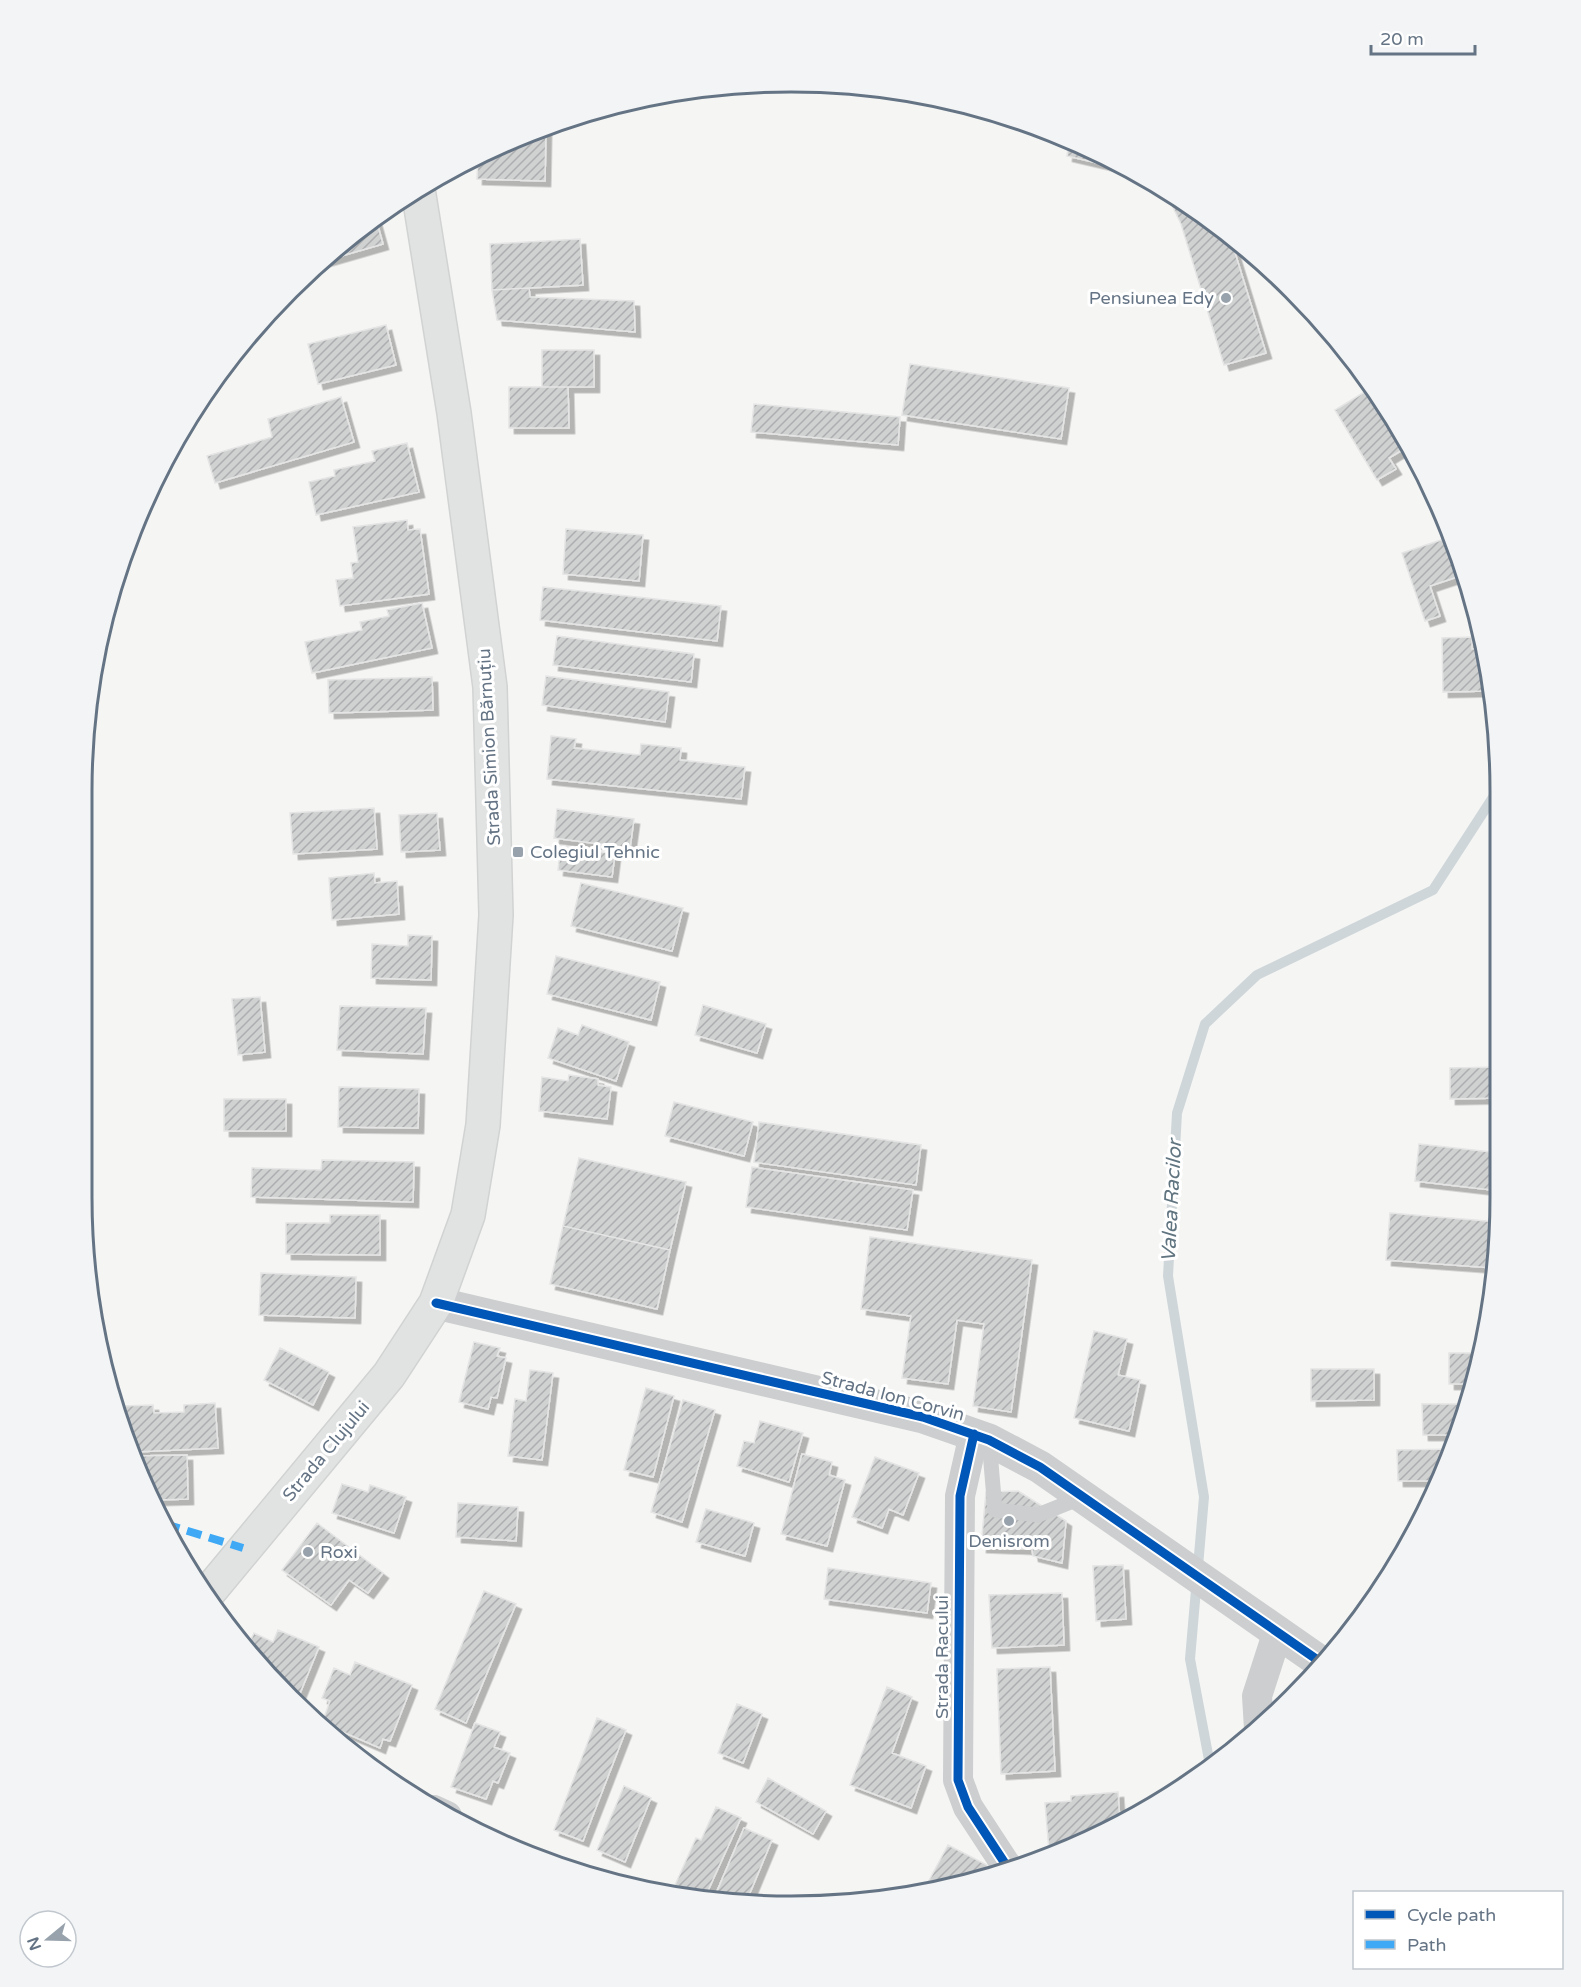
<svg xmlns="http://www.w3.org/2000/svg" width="1581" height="1987" font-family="'Varela Round',sans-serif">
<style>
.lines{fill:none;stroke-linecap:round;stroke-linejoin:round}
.stream{stroke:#cfd6d9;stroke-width:10}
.building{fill:url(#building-hatch);stroke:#e4e5e4;stroke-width:1.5;filter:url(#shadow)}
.primary-casing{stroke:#d1d2d2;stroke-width:36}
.service{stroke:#cdcecf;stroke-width:15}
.minor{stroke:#cdcecf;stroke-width:30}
.tertiary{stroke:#cdcecf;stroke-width:33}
.primary{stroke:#e1e2e2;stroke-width:33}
.quiet{stroke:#3fa9f5;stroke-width:8;stroke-dasharray:15 8;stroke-linecap:butt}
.cycleway-casing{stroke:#fff;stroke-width:13}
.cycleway{stroke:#0057b8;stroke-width:9}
.poi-dot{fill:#97a2ac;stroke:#fff;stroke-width:2}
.labels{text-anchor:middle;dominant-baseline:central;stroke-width:6;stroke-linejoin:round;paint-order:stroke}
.poi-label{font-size:18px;fill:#657485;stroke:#fff;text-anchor:start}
.street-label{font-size:18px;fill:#657485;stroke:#fff}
.water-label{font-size:20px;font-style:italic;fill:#617581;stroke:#fff}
.rim{fill:none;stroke:#657485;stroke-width:3}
</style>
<defs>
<pattern id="building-hatch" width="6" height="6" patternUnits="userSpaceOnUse" patternTransform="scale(1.5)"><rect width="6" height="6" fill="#d0d1d1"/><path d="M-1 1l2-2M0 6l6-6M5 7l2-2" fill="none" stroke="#acaeaf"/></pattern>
<filter id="shadow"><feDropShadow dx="5.5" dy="5.5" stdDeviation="0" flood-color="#0004"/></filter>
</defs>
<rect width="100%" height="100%" fill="#f5f6f4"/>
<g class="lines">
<path class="stream" d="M1210 1765 1190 1659 1204 1497 1168 1276 1177 1113 1205 1024 1257 975 1433 890 1499 788"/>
</g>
<path class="building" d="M540 129H546L545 181 477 179 478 157Z
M1069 141 1105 154 1132 171 1067 156Z
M1166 193 1223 228 1237 241 1232 243 1266 353 1224 365 1181 224Z
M376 219 383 244 317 263 323 257Z
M580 239 583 285 492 290 490 244Z
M529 288 530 297 634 301 635 332 497 320 492 290Z
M386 325 396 365 318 384 308 344Z
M542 350H594V387H542Z
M910 364 1069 388 1061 439 902 415Z
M509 387H568L569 428H509Z
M1371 388 1409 446 1389 458 1396 469 1377 480 1335 410Z
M341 397 354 442 215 483 207 456 272 437 268 419Z
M754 404 900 417 898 445 751 432Z
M407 443 419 492 316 515 309 482 335 476 334 470 375 461 372 451Z
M407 520 408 530 420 529 429 594 340 606 336 580 353 578 351 563 358 562 353 527Z
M566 529 643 535 639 581 563 574Z
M1447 538 1463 575 1430 586 1440 616 1425 621 1402 553Z
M543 587 721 606 717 641 540 620Z
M422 603 432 648 312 673 305 642 362 630 360 622 389 616 387 610Z
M557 636 694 654 691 682 553 665Z
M1472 637V649L1483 648 1487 691 1443 692 1442 638Z
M546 676 669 692 665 722 542 705Z
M432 677 433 710 329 713 328 680Z
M551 736 576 739 574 748 640 755 641 744 681 748 680 760 745 767 741 799 547 779Z
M374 808 377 849 293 854 290 813Z
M557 809 634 819 630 848 554 838Z
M437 813 440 850 401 852 399 815Z
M561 846 615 854 612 877 558 870Z
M374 873 375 883 397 881 399 914 332 920 329 878Z
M581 883 683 908 672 951 571 926Z
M408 935 432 936 431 980 371 978 372 944 408 946Z
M556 956 660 982 651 1020 547 994Z
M260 997 265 1052 238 1055 232 999Z
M703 1005 766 1024 757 1053 695 1035Z
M340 1006 426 1008 423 1054 337 1050Z
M582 1025 629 1042 616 1081 548 1058 558 1028 578 1035Z
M1500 1067V1098L1450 1099V1068Z
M569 1075 598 1079V1085L611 1087 607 1119 539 1111 542 1077 568 1081Z
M339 1087 419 1089 418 1128 338 1127Z
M224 1099H286V1131H224Z
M674 1102 753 1122 744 1156 665 1136Z
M759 1122 921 1145 916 1185 754 1162Z
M1419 1144 1500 1153V1191L1415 1181Z
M579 1158 686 1182 670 1250 563 1226Z
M322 1160 414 1162 413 1202 251 1197 252 1168 321 1170Z
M752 1167 913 1190 907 1230 746 1207Z
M1390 1213 1498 1222 1493 1268 1386 1260Z
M330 1215H380V1255L286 1254V1223H330Z
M563 1226 670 1250 657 1309 550 1284Z
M870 1237 1032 1260 1011 1412 973 1406 984 1324 957 1320 948 1384 902 1378 911 1316 861 1309Z
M261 1273 356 1277 355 1318 259 1315Z
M1094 1331 1127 1339 1118 1375 1140 1380 1129 1431 1074 1418Z
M474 1342 500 1348 497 1356 506 1358 497 1398 491 1397 488 1409 459 1402Z
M280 1348 329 1372 313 1405 264 1380Z
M1449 1353H1481L1471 1384H1449Z
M1311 1369H1374V1400L1311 1401Z
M530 1370 553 1373 542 1460 508 1456 515 1399 526 1401Z
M646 1388 674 1396 653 1477 624 1470Z
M683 1400 715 1410 682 1522 651 1512Z
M215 1403 218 1448 135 1452 121 1419V1406L153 1405 154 1413 184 1412V1405Z
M1422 1404H1466L1456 1435H1423Z
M760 1421 803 1433 789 1482 737 1466 744 1441 754 1443Z
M1452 1449 1439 1481H1398L1397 1450Z
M802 1454 832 1462 829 1475 845 1480 827 1546 781 1534Z
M187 1455 188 1499 155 1500 137 1456Z
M875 1457 919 1473 903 1515 889 1509 882 1528 852 1517Z
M342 1484 368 1492 370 1485 406 1497 394 1533 332 1513Z
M1018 1491 1066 1521 1062 1563 1033 1556 1032 1549 981 1547 986 1492Z
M458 1503 518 1507 516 1541 456 1537Z
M706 1509 754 1523 745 1556 696 1542Z
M317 1523 383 1573 368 1593 349 1580 331 1605 282 1570Z
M1123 1565 1126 1619 1096 1621 1093 1566Z
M828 1568 931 1583 927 1613 824 1599Z
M484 1591 516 1604 466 1723 435 1709Z
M1062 1593 1064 1645 992 1648 989 1595Z
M278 1630 319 1647 296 1703 248 1646 254 1633 273 1642Z
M355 1662 412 1685 390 1741 383 1739 380 1748 322 1723 330 1701 322 1698 334 1668 350 1675Z
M1050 1667 1055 1771 1001 1774 997 1669Z
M887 1687 912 1697 892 1753 926 1766 911 1808 850 1785Z
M737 1704 762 1714 743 1763 718 1753Z
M597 1718 626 1730 583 1841 554 1830Z
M475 1723 500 1732 494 1747 510 1753 498 1783 493 1781 486 1799 451 1787Z
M768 1778 826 1811 813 1834 756 1802Z
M624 1786 651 1798 625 1862 597 1850Z
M1118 1792 1120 1821 1049 1851 1045 1803 1071 1801V1796Z
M716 1807 741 1818 706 1895 694 1893 675 1885 696 1838 701 1840Z
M744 1828 772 1840 747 1900 715 1896Z
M948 1845 987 1865 979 1880 925 1888Z"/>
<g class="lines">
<defs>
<path id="primary" d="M208 1593 389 1375 436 1303 468 1215 483 1125 496 915 490 687 454 413 418 189"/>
</defs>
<use href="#primary" class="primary-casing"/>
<path class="service" d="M989 1440 995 1510 1038 1515 1083 1497"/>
<path class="minor" d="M974 1434 960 1496 958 1780 968 1807 1008 1868
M1259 1729 1257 1696 1278 1631
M434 1810 447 1816"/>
<path class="tertiary" d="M436 1303 923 1417 989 1440 1040 1467 1319 1661"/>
<use href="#primary" class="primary"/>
<path class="quiet" d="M165 1524 243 1548"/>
<defs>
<path id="cycleway" d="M436 1303 923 1417 989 1440 1040 1467 1319 1661
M974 1434 960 1496 958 1780 968 1807 1008 1868"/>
</defs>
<use href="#cycleway" class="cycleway-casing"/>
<use href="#cycleway" class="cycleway"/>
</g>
<g class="poi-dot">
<circle cx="1226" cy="298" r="6"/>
<rect x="512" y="846" width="12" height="12" rx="3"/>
<circle cx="1009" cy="1521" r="6"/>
<circle cx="308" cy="1552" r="6"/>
</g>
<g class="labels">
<g class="poi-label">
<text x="1214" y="298" text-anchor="end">Pensiunea Edy</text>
<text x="530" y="852">Colegiul Tehnic</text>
<text x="1009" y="1541" text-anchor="middle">Denisrom</text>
<text x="320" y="1552">Roxi</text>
</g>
<g class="street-label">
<text transform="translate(489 747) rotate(-93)">Strada Simion Bărnuțiu</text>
<text transform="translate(893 1396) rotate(15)">Strada Ion Corvin</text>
<text transform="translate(326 1451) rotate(-50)">Strada Clujului</text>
<text transform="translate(942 1657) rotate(-90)">Strada Racului</text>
</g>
<g class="water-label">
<text transform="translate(1172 1201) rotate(-87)">Valea Racilor</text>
</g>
</g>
<path d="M0 0H1581V1987H0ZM791 92H791A699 699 0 0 1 1490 791V1197A699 699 0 0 1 791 1896H791A699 699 0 0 1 92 1197V791A699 699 0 0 1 791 92Z" fill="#f3f4f5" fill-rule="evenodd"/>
<path class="rim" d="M791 92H791A699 699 0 0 1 1490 791V1197A699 699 0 0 1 791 1896H791A699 699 0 0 1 92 1197V791A699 699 0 0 1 791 92Z"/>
<rect x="1353" y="1891" width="210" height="78" fill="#ffffff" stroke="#c1c7ce" stroke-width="1.5"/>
<rect x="1365" y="1910" width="30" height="9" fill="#0057b8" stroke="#c1c7ce" stroke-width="1.5"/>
<text x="1407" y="1921" font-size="18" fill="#657485">Cycle path</text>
<rect x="1365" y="1940" width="30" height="9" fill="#3fa9f5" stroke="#c1c7ce" stroke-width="1.5"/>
<text x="1407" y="1951" font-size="18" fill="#657485">Path</text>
<g transform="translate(48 1939) rotate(251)"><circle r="28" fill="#ffffff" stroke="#c1c7ce" stroke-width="1.5"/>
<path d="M0-4.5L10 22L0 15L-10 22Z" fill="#97a2ac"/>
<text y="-9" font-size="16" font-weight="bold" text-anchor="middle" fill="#657485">N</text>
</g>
<path d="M1371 45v9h104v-9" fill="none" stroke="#657485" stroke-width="3"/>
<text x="1380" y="45" font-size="18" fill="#657485" stroke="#ffffff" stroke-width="4.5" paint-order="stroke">20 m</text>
</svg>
